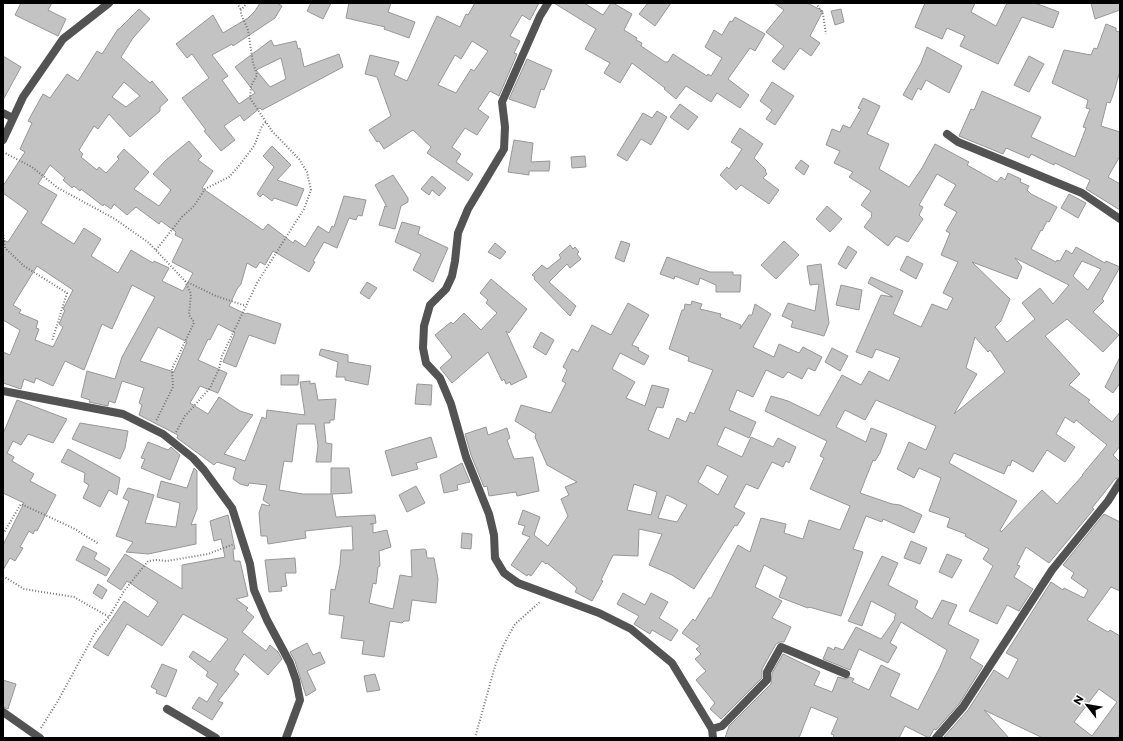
<svg xmlns="http://www.w3.org/2000/svg" width="1123" height="741" font-family="Montserrat,sans-serif">
<style>
.building{fill:#c3c3c3;stroke:#979797;fill-rule:evenodd}
.lines{fill:none;stroke-linecap:round;stroke-linejoin:round}
.path{stroke:#757575;stroke-width:2;stroke-dasharray:1 2;stroke-linecap:butt}
.minor{stroke:#535353;stroke-width:8}
</style>
<rect width="100%" height="100%" fill="#fff"/>
<path class="building" d="M21 3H52L48 10 66 19 58 36 15 15Z
M260 3H277L282 6 275 18 233 46 232 44 212 55 228 76 222 80 239 104 255 93 235 67 271 40 274 46 296 41 298 49 300 48 304 67 339 54 343 67 262 110 260 108 244 121 240 115 224 126 235 140 221 151 204 131 206 130 182 98 209 78 192 54 187 58 176 44 213 15 223 33 248 18 255 11ZM281 58 286 79 270 87 256 70Z
M311 3H331L323 19 307 11Z
M349 3H391L388 12 415 22 409 38 384 29 385 27 346 18Z
M475 3H539L530 20 522 15 510 36 520 41 514 53 517 54 499 96 490 91 478 109 489 117 477 135 465 128 452 147 461 154 456 162 473 174 468 181 427 153 431 147 413 130 384 149 379 141 377 142 369 130 391 116 377 77 365 74 370 55 399 62 394 75 407 81 437 16 460 27 466 14 468 15ZM472 41 488 51 474 71 471 69 456 93 438 85 455 55 461 59Z
M554 3H584L603 15 611 3H613L632 14 624 30 637 38 636 40 642 43 641 46 665 62H668L673 54 707 76 708 74 711 76 722 58 705 47 714 30 722 35 730 21 732 22 735 17 765 34 755 51 750 48 728 79 749 95 740 108 717 93 711 102 686 86 676 99 664 89 665 88 632 63 620 83 604 73 610 63 585 49 596 29Z
M648 3H671L655 26 639 14Z
M774 3H807L823 11 810 36 820 43 811 56 800 48 784 70 772 61 784 46 766 32 784 10Z
M925 3H975L971 12 996 26 1007 3H1035L1059 12 1053 28 1022 17 998 64 960 46 965 36 947 28 942 39 915 27Z
M1091 3H1120V10L1095 19Z
M139 9 150 19 133 38 121 57 150 83 152 81 168 100 160 107V111L130 137 109 114 98 129 94 126 79 150 83 154 81 157 97 170 99 167 106 173 119 159 117 157 124 149 149 172 134 189 159 206 171 190 153 174 166 160 189 141 202 156 198 160 213 171 202 188 263 230 268 224 293 243 295 240 305 247 318 226 329 233 332 226 334 227 344 196 366 200 362 216 358 215 356 220 349 218 337 248 324 242 313 261 315 262 309 272 273 251 265 265 260 262 256 268 247 263 241 284 237 289 229 306 246 314 247 313 281 324 275 344 249 335 236 367 223 362 235 333 218 324 210 340 208 339 198 360 227 373 218 393 200 386 190 403 208 414 219 397 240 411 253 415 224 454 245 461 262 417 266 419 267 410 305 415 300 382 310 381V384L315 383 318 400 336 399 334 420H330V423H324L326 443 332 444 331 462H316L318 446 315 424H297L292 462 284 461 279 490 303 494H331V468H349L352 493 332 494 336 517 375 515 376 523 370 524H373V533L387 530 391 547 379 551 380 566 378 567 376 584 373 583 369 603 393 609 400 575 412 577 411 550 424 549 426 550 427 558H434L438 579 436 603 412 600 409 621H404L402 623 390 621 384 657 362 654 364 641 341 638 344 616 329 614 331 589 335 590 340 565 341 550H353L352 526 305 531 306 538 268 544 267 536H261L259 513 262 504 269 506 270 505 263 500 267 485 249 483 248 486 240 484 233 479 236 468 217 462 214 465 177 438 178 435 139 415 142 405 139 403 144 388 122 381 115 403 109 401 108 406 89 402 90 400 81 397 87 371 115 379 122 357 155 297 132 285 112 329 102 324 84 370 65 361 53 386 36 378 34 383 24 379 21 389 3 383V352L10 355 20 330 3 320V240L8 242 28 211 3 193V186L25 152 20 149 32 123 28 121 43 94 50 98 67 74 78 81 97 51 102 54 118 29H119ZM124 82 140 96 126 107 112 97ZM50 165 65 178 63 180 72 188 74 186 80 191 81 189 103 206 104 204 111 209 114 204 127 215 136 207 159 224 161 221 176 232 175 235 183 239 172 262 193 273 183 291 162 281 169 268 154 261 153 263 131 250 118 273 91 256 101 239 84 228 74 244 41 223 57 195 38 184ZM37 266 73 290 63 309 65 310 59 324 63 327 53 347 35 340 39 329 36 328 38 321 19 313 21 310 13 305ZM158 327 187 342 174 372 140 361Z
M841 9 844 22 835 25 831 11Z
M1106 24 1116 28V31L1120 32V71L1113 95 1110 103 1107 102 1101 126 1120 132V156L1108 177 1120 184V210L1086 189 1090 180 1055 163 1054 165 1031 154 1029 158 1006 148 1003 154 959 136 971 109 974 110 982 91 1041 117 1031 137 1075 157 1086 128 1083 127 1090 109 1086 108 1088 100 1052 83 1064 50 1091 55 1094 48 1097 49Z
M927 47 962 66 949 93 926 80 921 90 918 88 912 100 903 95 921 63Z
M3 56 21 67 3 100Z
M1029 56 1044 64 1029 92 1014 85Z
M527 59 552 70 544 90 541 89 535 108 509 99Z
M772 82 794 96 775 125 766 119 772 110 760 101Z
M863 98 880 106 867 134 889 144 879 169 909 187 922 168 935 144 969 162 967 165 997 182 1001 177 1005 180 1008 173 1021 179 1020 182 1029 186 1027 190 1031 194 1057 207 1049 222 1047 221 1042 231 1041 230 1031 249 1056 262 1057 260 1060 261 1066 250 1072 254 1076 247 1105 263 1106 261 1120 267 1102 299 1104 301 1093 312 1119 335 1103 352 1067 319 1045 336 1080 374 1069 385 1090 400 1088 402 1112 422 1120 412V446L1113 455 1120 462V477L1115 479 1092 508 1094 509 1049 563 1026 547 1017 565 1020 566 1014 577 1033 589 1019 611 1007 605 997 624 969 611 993 566 983 559 989 549 965 536 966 534 947 527 950 518 929 511 941 478 919 468 914 478 897 469 909 442 926 450 936 426 876 400 865 420 845 410 836 427 866 442 871 428 887 434 880 453 875 461 873 460 860 493 892 504 900 505 922 515 914 533 883 519 882 522 866 516 853 549 863 552 841 616 809 607 808 608 779 597 787 577 764 565 755 587 782 601 772 618 791 627 784 642H780L776 644 762 669V678L721 719 710 709 715 703 696 680 706 671 695 659 701 654 696 649 700 646 682 633 693 619 695 621 709 598H711L738 545 750 552 761 518 786 524 784 533 803 539 809 520 840 530 850 506 810 489 824 458 820 456 827 441 765 411 771 396 788 401 819 416 842 375 861 385 869 371 889 381 900 358 876 349 872 358 856 352 881 295 893 297 868 283 871 277 903 291 893 314 921 327 932 304 947 310 953 298 943 293 958 262 941 255 950 233 946 231 957 212 944 205 956 185 937 174 919 205 923 207 919 215 923 219 908 242 896 236 888 246 864 227 872 216 871 215 872 213 861 205 871 191 849 177 853 172 834 163 840 151 826 145 832 129 840 132 843 125 850 128 861 109 858 108ZM1015 258 1069 285 1053 304 1040 288 1022 303 1035 319 1007 342 995 327 1001 321 1010 299 972 262 1017 279 1022 267ZM1082 261 1101 269 1088 290 1073 276ZM975 337 988 352 990 350 1005 372 954 414 977 374 966 368ZM1065 417 1074 423 1076 420 1107 445 1082 475H1083L1057 504 1042 490 1001 532 1000 530 1017 501 949 463 954 453 1004 474 1008 465 1010 466 1012 460 1033 472 1047 450 1065 462 1075 447 1056 434Z
M680 104 698 117 688 130 670 117Z
M657 111 667 117 651 145 641 139 627 161 617 155 643 113 652 118Z
M740 128 763 144 754 158 766 170 765 171 767 174 763 178 779 190 769 204 741 185 736 190 720 175 727 167 729 169 742 149 731 142Z
M514 140 533 143 531 162 550 161 549 171H529V175L508 172Z
M272 146 291 165 277 180 304 189 297 206 274 198 272 201 263 194 260 197 257 194 274 167 263 156Z
M585 156 586 167 572 168 571 157Z
M801 160 809 166 804 175 795 168Z
M393 175 408 198V202L401 206 395 229 379 225 385 206 387 207 375 185Z
M432 176 446 188 439 196 432 190 429 195 421 189Z
M1069 194 1086 203 1078 218 1061 208Z
M827 206 842 219 830 232 816 219Z
M402 222 420 227 418 234 448 248 433 282 413 270 421 254 395 242Z
M621 241 630 244 624 262 615 258Z
M784 241 799 255 776 279 761 265Z
M495 243 506 252 500 259 488 252Z
M570 245 573 249 575 247 579 252 577 254 581 259 570 268 567 264 549 282 576 306 570 316 534 279 535 277 532 275 542 265 547 269 561 258 559 255 561 253Z
M848 246 857 252 846 269 838 264Z
M907 256 923 264 916 279 900 270Z
M667 257 710 272H733V275H741L740 292H716V285L700 278 698 285 675 276 674 279 660 274Z
M821 264 829 323 824 336 791 327 793 321 782 316 788 303 815 311 819 284 810 285 807 266Z
M491 279 527 309 509 333 506 331 527 377 511 385 510 382 506 384 504 379 502 381 488 352 452 383 440 368 452 357 435 335 451 322 453 324 464 313 481 330 497 313 486 303 488 300 480 293Z
M367 282 377 288 369 299 360 293Z
M841 285 862 290 859 310 836 305Z
M692 301 702 304 700 309 721 314 720 317 741 325 740 329 749 315H752L755 304 771 314 753 347 774 357 779 344 799 353 803 347 822 357 815 371 808 368 802 379 788 372 783 378 766 370 753 397 737 390 729 410 756 422 749 438 725 427 717 445 742 457 751 437 773 447 778 438 796 447 789 463 786 461 783 467 772 462 758 489 746 484 734 507 745 513 737 526 735 525 694 589 672 575 649 565 662 534 639 529 638 556 613 555 601 580 603 581 592 601 575 592 577 588 547 563 546 564 542 561 531 576 528 574 527 576 511 565 530 537 522 534 525 526 518 524 523 510 540 517 534 535 548 546 568 516 561 499 569 495 565 487 577 482 547 465 535 437 536 434 515 421 521 405 551 413 566 383 562 381 567 370 563 367 572 349 578 352 592 325 611 335 628 303 649 315 632 345 639 348 638 350 649 356 644 365 620 353 612 369 635 382 626 398 645 406 652 385 669 389 663 408 657 407 648 430 669 439 677 418 686 422 690 412 694 414 713 370 688 361 689 357 669 349 682 310H684L685 304 691 305ZM707 465 728 476 718 495 698 482ZM634 484 657 492 651 515 627 510ZM667 495 687 505 677 522 658 518 666 496Z
M541 332 554 340 546 355 533 347Z
M832 348 848 356 840 371 825 362Z
M321 349 348 355V362L371 366 368 385 345 380V377H336L338 362 319 355Z
M1120 357V383L1113 393 1105 387Z
M281 375H299L298 385H281Z
M417 384 432 385 431 405 415 404Z
M17 400 67 419 53 443 28 434 21 445 13 441 7 453 14 457 12 461 34 474 30 481 56 495 37 531 35 530 33 534 29 531 20 547 23 548 15 561 10 558 3 570V545L24 503 3 493V434Z
M80 423 128 431 125 448 120 459 72 439Z
M486 427 488 435 507 428 510 438 507 440 514 459 533 457 539 491 517 496 516 492 489 496 487 486 484 487 471 455 465 434Z
M431 437 437 457 416 463 418 469 392 476 385 451Z
M148 442 168 450 171 447 180 455 170 480 141 468 145 459 141 458Z
M68 449 120 478 117 495 109 490 100 507 83 498 89 485 84 482 85 473 61 462Z
M462 463 470 482 457 485 458 490 444 493 440 475Z
M194 468 197 471V509L191 525 196 524V544L148 554 126 552 133 542 116 536 129 501 123 498 128 488 154 495 145 523 176 527 180 503 157 497 161 481 187 488Z
M416 486 425 503 407 512 399 495Z
M1104 514 1120 522V591L1111 587 1087 620 1108 632 1110 630 1120 636V734L1117 738H1043L984 710 1009 738H945L944 737 968 710 994 670 1008 679 1018 659 1006 653 1051 582 1063 590 1064 588 1084 598 1088 590 1071 578 1074 573 1063 565ZM1099 689 1117 702 1092 736 1074 722Z
M228 515 235 549H233L234 561H240L248 596 236 599 248 608 246 610 254 617 242 632 266 651 270 645 278 652 282 659 268 675 244 654 234 670 239 674 218 701 223 703 212 720 192 708 199 697 207 702 218 684 206 676 208 672 189 657 193 651 210 662 228 639 183 614 162 646 127 624 108 656 93 647 124 601 148 617 158 602 127 581 121 590 107 581 125 554 182 589V565L225 557 221 539 214 541 210 521Z
M462 533 472 534 471 549 461 548Z
M911 541 927 548 920 564 904 558Z
M83 546 97 553 94 559 110 569 106 576 76 560Z
M947 554 962 560 952 578 939 572Z
M882 556 898 563 888 585 918 601 915 608 932 619 942 600 957 605 948 624 979 640 970 658 983 666 959 704 936 730 934 729 929 738 905 726 899 738H833L834 735 831 734 838 718 811 707 799 738H725L729 726 771 684 772 673 783 654 820 672 814 685 832 692 838 677 846 679 850 677 854 679 852 682 869 690 881 665 900 674 890 696 918 710 940 667 947 650 901 622 890 643 897 647 888 663 859 649 850 670 823 659 828 647 834 650 835 647 843 650 856 627 881 639 895 619 894 618 896 614 871 601 862 626 848 621Z
M295 558 296 573H285L287 586 281 587 282 591 269 592 265 560Z
M98 584 107 590 102 599 93 593Z
M623 593 645 605 651 593 668 602 659 618 678 630 671 641 652 630 650 634 634 624 639 616 617 604Z
M307 643 313 655 320 652 325 663 307 671 316 690 306 696 295 661 290 652Z
M162 664 177 670 166 697 156 693 157 690 151 687Z
M375 674 380 690 367 692 364 676Z
M3 680 16 684 8 709 3 707Z"/>
<g class="lines">
<path class="path" d="M237 3 241 10
M816 3 823 14 826 34
M3 152 32 167 58 188 115 219 149 243 185 281 191 294 189 315 194 322 193 325 172 369 173 387 156 421
M3 232 5 248 24 266 67 293 52 341
M156 250 182 217 194 206 205 189 229 177 238 167 254 146 262 126 266 122
M185 281 216 296 246 306
M176 432 185 416 210 388 219 369 222 356 257 283 304 209 311 190 307 172 299 159 272 131 250 98 251 86 257 75 253 63 248 30 241 14V10L247 3
M3 534 21 504 73 528 99 544
M3 576 24 589 74 597 109 617
M41 728 59 699 96 631 109 617 124 591 148 561 156 560 167 561 208 554 234 544
M475 738 495 666 504 644 515 624 540 602"/>
<path class="minor" d="M548 3 540 16 502 102 505 127 504 149 468 209 458 233 455 261 452 276 446 289 430 305 424 326 423 348 426 363 440 378 451 404 466 457 489 514 494 535 495 558 504 573 518 583 599 613 631 629 672 663 712 729 713 738
M3 113 13 118
M947 134 958 142 1082 193 1120 219
M3 140 23 97 63 39 109 3
M3 391 123 414 163 434 193 458 204 470 232 508 250 564 254 590 267 620 290 663 296 680 300 700 286 738
M167 709 216 738
M3 712 40 738
M712 729 722 726 767 680V672L781 647 846 674
M936 738 963 707 1052 570 1108 501 1120 482"/>
</g>
<rect width="1123" height="741" fill="none" stroke="#000000" stroke-width="8"/>
<g transform="translate(1087 705) rotate(301)" stroke="#ffffff" stroke-width="3" paint-order="stroke">
<path d="M0-3L7 15L0 10L-7 15Z" fill="#000000"/>
<text y="-6" font-size="11" font-weight="bold" text-anchor="middle" fill="#000000">N</text>
</g>
</svg>
